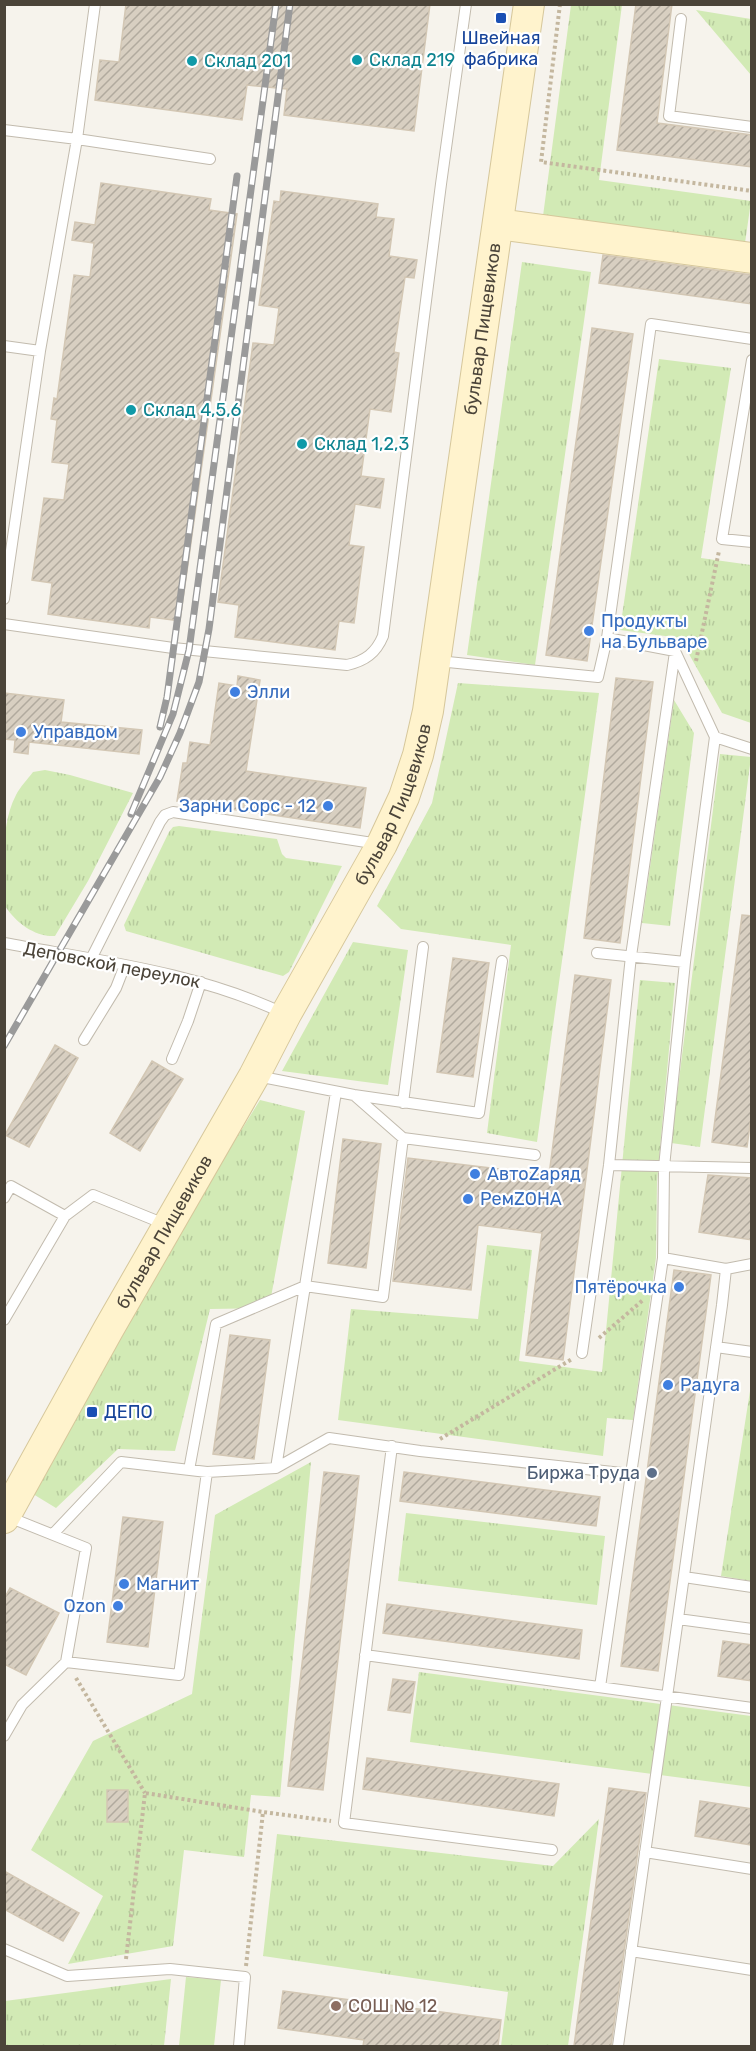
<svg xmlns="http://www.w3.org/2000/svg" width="756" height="2051" font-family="Rubik,sans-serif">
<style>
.grass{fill:url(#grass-tufts)}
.garden{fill:#d2eab5}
.building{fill:url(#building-hatch);stroke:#d3c7b4;stroke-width:1.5}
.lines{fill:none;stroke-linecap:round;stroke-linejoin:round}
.lane-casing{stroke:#c2bbae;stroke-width:12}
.secondary-casing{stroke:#d6c79b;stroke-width:32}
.path{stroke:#c4b79f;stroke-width:4;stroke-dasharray:3 3;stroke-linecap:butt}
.lane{stroke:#fff;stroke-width:10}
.secondary{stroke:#fff3cd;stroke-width:30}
.rail-casing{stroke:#9a9a9a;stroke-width:7}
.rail{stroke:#fff;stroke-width:4.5;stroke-dasharray:14;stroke-linecap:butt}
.transit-dot{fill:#1a4fb4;stroke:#fff;stroke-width:2}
.culture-dot{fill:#0f9aa8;stroke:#fff;stroke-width:2}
.shop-dot{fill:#3f7fe0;stroke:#fff;stroke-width:2}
.service-dot{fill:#5c6f8a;stroke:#fff;stroke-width:2}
.education-dot{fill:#8d6e63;stroke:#fff;stroke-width:2}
.labels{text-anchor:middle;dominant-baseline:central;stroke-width:4.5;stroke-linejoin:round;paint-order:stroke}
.transit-label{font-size:18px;fill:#164399;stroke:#fff}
.culture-label{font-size:18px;fill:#0d838f;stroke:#fff;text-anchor:start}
.street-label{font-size:18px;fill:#4b4439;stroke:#fff}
.shop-label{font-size:18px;fill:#366cbe;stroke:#fff;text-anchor:start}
.service-label{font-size:18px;fill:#4e5e75;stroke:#fff;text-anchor:end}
.education-label{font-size:18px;fill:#785e54;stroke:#fff;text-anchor:start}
</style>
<defs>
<pattern id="grass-tufts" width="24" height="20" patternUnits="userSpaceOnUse" patternTransform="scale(1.5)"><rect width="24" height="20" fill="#d2eab5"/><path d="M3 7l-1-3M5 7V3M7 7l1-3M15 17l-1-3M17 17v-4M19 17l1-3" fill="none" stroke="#b6ca9c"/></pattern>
<pattern id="building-hatch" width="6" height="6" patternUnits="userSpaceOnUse" patternTransform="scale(1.5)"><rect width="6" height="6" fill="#d8cfc1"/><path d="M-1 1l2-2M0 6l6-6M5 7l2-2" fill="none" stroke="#b1aa9e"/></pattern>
</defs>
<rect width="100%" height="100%" fill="#f6f3ec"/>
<path class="grass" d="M571 5H622L599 180 751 201 745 243 543 216Z
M696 10 751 19V75Z
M522 262 591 272 535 665 467 655Z
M659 359 731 368 701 558 751 565V723L722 713 680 638 620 630Z
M458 683 599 693 537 1142 487 1133 511 945 401 929 377 906 432 803Z
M674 700 694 733 670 926 642 923Z
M720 754 751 757 700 1147 671 1143Z
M45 770 70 775 133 793 88 881 55 936C35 937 16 923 5 906 4 873 0 824 16 795 20 787 27 780 33 772Z
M179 826 277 839 282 854 286 858 342 866 289 972 283 976 126 931 124 925 169 832 173 827Z
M353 942 408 950 388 1085 282 1071Z
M640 980 675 983 657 1182 656 1258 633 1420 607 1418 603 1456 338 1420 351 1309 478 1319 487 1245 532 1250 519 1361 602 1372Z
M260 1100 305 1111 269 1308 210 1309 175 1451 118 1449 56 1508 33 1494 163 1256Z
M750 1391H752L751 1581 721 1576Z
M311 1462 280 1797 251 1795 244 1857 184 1850 173 1946 68 1964 103 1896 31 1850 93 1741 192 1694 215 1515Z
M406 1513 605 1536 597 1605 398 1581Z
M419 1672 751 1716V1787L410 1742Z
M599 1819 568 2046H501L508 1992 263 1956 277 1834 553 1866Z
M171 1979 164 2046H5V2001Z"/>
<path class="garden" d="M186 1977 221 1980 214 2046H179Z"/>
<path class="building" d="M126 4H430L414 131 284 115 287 89 247 85 242 120 95 100 100 60 119 62Z
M636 4H672L657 123 752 135V167L617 150Z
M101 183 211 199 209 210 237 214 180 621 150 617 149 628 48 614 52 583 32 580 44 498 64 500 69 464 52 462 57 420 51 419 54 398 57 399 74 275 90 277 94 243 72 240 75 222 95 225Z
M281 191 378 204 376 217 394 219 389 256 417 260 414 278 405 277 394 352 399 353 391 412 370 409 361 476 384 479 380 508 355 504 349 545 364 547 354 623 339 621 335 650 235 637 239 605 218 602 253 343 274 345 279 308 259 305 274 201 280 202Z
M603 255 752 275V304L599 283Z
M592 328 633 334 587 661 546 655Z
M238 676 260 680 246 771 366 788 360 828 177 801 183 763H187L190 742 210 745 219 683 237 686Z
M616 678 653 682 620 943 584 938Z
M4 693 64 700 61 722 142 730 139 754 29 742 28 754 14 752 15 740 4 739Z
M742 915 752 916V1110L747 1147 712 1142Z
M453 958 489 963 473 1077 437 1072Z
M575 975 611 980 563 1360 526 1355 542 1233 478 1225 471 1290 393 1281 408 1158 549 1175Z
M55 1045 78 1058 29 1147 5 1135Z
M152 1061 183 1079 140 1151 110 1133Z
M343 1139 381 1144 366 1268 328 1263Z
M708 1175 752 1178V1240L699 1232Z
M674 1270 711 1275 658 1671 621 1666Z
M230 1335 270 1340 254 1459 213 1454Z
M324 1472 359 1476 323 1790 288 1786Z
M404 1472 600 1497 596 1526 400 1501Z
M123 1517 163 1522 148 1647 107 1642Z
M10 1588 59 1613 26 1675 4 1664V1599Z
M387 1604 582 1630 579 1659 383 1633Z
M723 1641 752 1645V1681L718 1676Z
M393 1679 415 1682 410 1713 388 1710Z
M367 1758 559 1784 554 1816 363 1789Z
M609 1788 646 1793 611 2046H574Z
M107 1790H128V1822H107Z
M700 1801 752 1809V1845L695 1836Z
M4 1871 79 1913 63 1941 4 1909Z
M283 1991 501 2020 498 2046H363L364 2040 278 2028Z"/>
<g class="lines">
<defs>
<path id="lane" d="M95 4 77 139 210 159
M681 19 669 116 752 127
M4 130 77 139 40 351 4 599
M4 346 40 351
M752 360 722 539 752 542
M4 624 173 648 347 665C365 661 376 653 383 636L441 184 466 4
M607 638 651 324 752 339
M438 661 598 677 607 638 675 651 715 737 685 962 664 1167 663 1258
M715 737 752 749
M4 943C100 961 197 972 285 1014
M597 953 685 962
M91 959 160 822 165 815 173 812 379 844
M84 1040 116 988 125 965
M172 1059 188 1021 201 982
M257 1076 354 1095 479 1113 502 961
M336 1092 305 1286 383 1297 403 1138 354 1095
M403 1103 423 947
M403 1138 535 1155
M609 1165 752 1168
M4 1198 11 1186 65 1216 93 1195 167 1225
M726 1269 752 1264
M4 1320 65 1216
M716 1347 752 1352
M582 1353 609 1165 631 956 675 652
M392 1446 344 1823 552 1850
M276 1468 305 1286
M189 1470 216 1324 305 1286
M53 1534 121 1462 207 1472 276 1468 329 1438 420 1451 631 1474 663 1258 726 1269 722 1305 618 2046
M684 1577 752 1587
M678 1619 752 1629
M365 1655 752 1708
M66 1662 179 1675 207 1472
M600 1687 631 1474
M4 1736 22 1705 66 1662 86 1548 6 1516
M645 1852 752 1869
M4 1949 67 1976 170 1969 245 1977 239 2046
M631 1951 752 1970"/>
<g id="secondary">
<path d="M498 224 752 258"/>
<path id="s1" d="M4 1518 108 1330 254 1076 286 1014 382 844 404 797 418 755 428 711 529 4"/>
</g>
</defs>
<use href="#lane" class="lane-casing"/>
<use href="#secondary" class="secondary-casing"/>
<path class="path" d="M560 4 541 162 752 191
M696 661 719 551
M599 1338 643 1300
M440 1439 572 1359
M76 1678 145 1793
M126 1959 145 1793 263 1812
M246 1966 263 1812 331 1821"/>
<use href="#lane" class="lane"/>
<use href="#secondary" class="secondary"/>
<defs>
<path id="rail" d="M160 727 167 697 237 176
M131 814 173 714 189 650 276 4
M4 1046 160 777 180 733 199 682 209 629 290 4"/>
</defs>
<use href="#rail" class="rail-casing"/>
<use href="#rail" class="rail"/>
</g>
<g class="transit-dot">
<rect x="495" y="12" width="12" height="12" rx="3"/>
<rect x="86" y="1406" width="12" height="12" rx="3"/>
</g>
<g class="culture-dot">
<circle cx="357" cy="60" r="6"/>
<circle cx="192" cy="61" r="6"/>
<circle cx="131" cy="410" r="6"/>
<circle cx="302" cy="444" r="6"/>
</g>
<g class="shop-dot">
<circle cx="589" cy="631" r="6"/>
<circle cx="235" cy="692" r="6"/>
<circle cx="21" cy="732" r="6"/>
<circle cx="328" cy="806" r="6"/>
<circle cx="475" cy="1174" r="6"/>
<circle cx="468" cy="1199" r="6"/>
<circle cx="679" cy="1287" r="6"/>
<circle cx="668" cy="1385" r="6"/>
<circle cx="124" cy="1584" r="6"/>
<circle cx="118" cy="1606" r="6"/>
</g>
<circle class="service-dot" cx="652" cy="1473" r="6"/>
<circle class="education-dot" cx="336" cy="2006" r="6"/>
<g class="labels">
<g class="transit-label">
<text x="501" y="38">Швейная<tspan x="501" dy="21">фабрика</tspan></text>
<text x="104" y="1412" text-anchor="start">ДЕПО</text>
</g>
<g class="culture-label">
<text x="369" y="60">Склад 219</text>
<text x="204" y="61">Склад 201</text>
<text x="143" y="410">Склад 4,5,6</text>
<text x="314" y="444">Склад 1,2,3</text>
</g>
<g class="street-label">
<text stroke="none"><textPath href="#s1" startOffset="1300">бульвар Пищевиков</textPath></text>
<text stroke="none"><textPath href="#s1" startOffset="814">бульвар Пищевиков</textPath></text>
<text transform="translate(112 965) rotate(11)">Деповской переулок</text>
<text stroke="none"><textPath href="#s1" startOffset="328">бульвар Пищевиков</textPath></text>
</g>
<g class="shop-label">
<text x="601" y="621">Продукты<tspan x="601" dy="21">на Бульваре</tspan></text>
<text x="247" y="692">Элли</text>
<text x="33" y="732">Управдом</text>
<text x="316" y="806" text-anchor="end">Зарни Сорс - 12</text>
<text x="487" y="1174">АвтоZаряд</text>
<text x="480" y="1199">РемZОНА</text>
<text x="667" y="1287" text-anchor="end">Пятёрочка</text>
<text x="680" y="1385">Радуга</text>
<text x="136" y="1584">Магнит</text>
<text x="106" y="1606" text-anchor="end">Ozon</text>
</g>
<g class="service-label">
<text x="640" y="1473">Биржа Труда</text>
</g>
<g class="education-label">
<text x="348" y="2006">СОШ № 12</text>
</g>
</g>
<rect width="756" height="2051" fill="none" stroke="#4b4439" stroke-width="12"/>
</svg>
